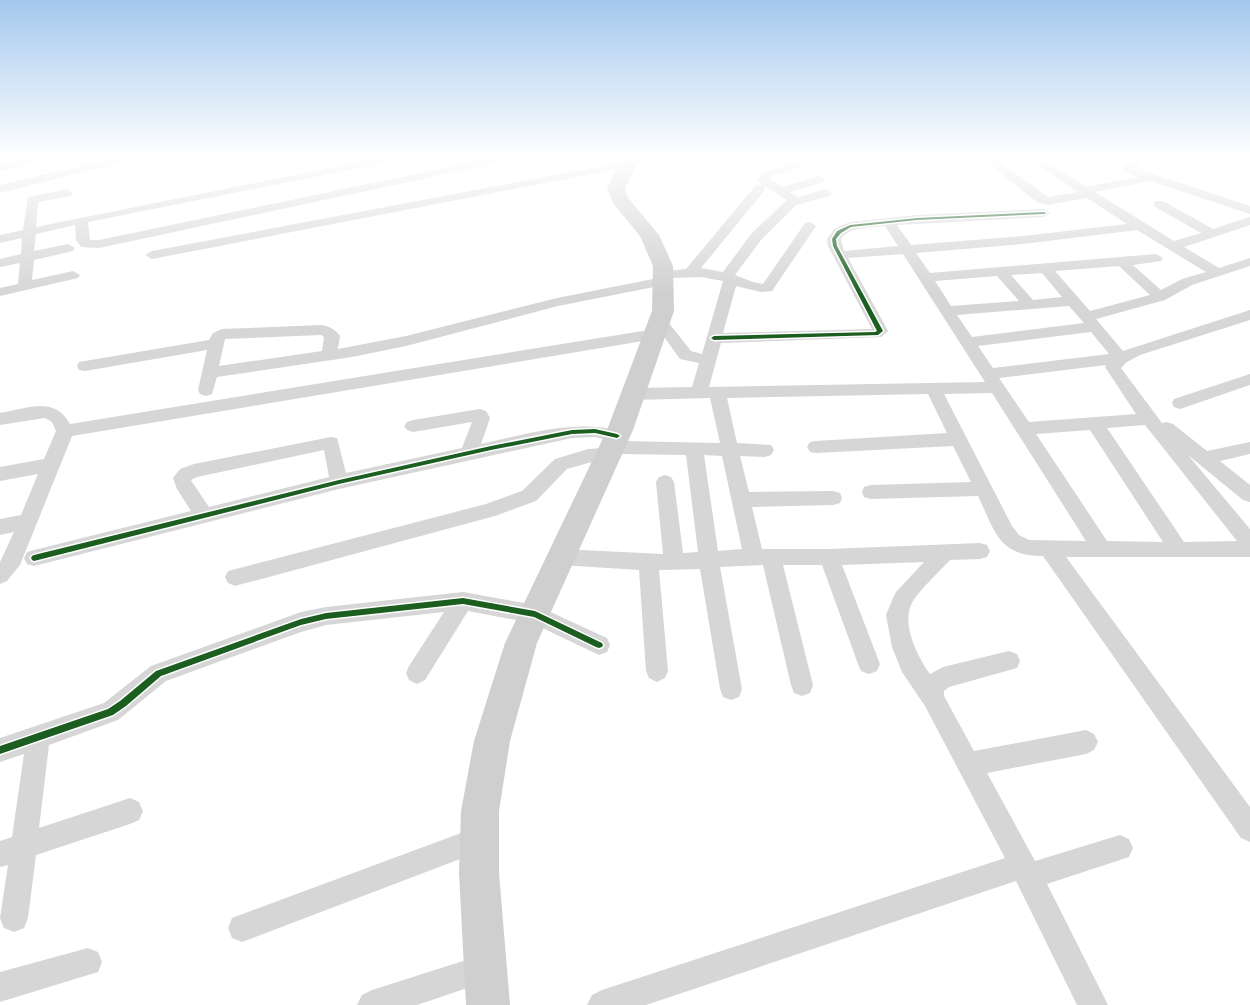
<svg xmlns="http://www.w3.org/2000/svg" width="1250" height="1005" font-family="Commissioner,sans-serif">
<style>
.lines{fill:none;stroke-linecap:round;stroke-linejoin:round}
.street{fill:#d6d6d6;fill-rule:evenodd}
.secondary{fill:#cfcfcf;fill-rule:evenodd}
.cycleway-casing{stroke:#fff;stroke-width:3}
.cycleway{fill:#1b5e20;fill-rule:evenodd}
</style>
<rect width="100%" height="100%" fill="#fff"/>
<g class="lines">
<path class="street" d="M41 155H60L58 157 0 171V165Z
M126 155H145L143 157 0 193V185Z
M316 155H338L336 157 316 159 314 157Z
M394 155H416L410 158 88 222 90 240H99L506 155H527L521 158 99 248 81 247 76 240 75 225 36 234 34 251 68 244 75 248 73 251 34 260 32 280 73 271 80 275 78 278 0 296V288L18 284 20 263 0 267V259L21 254 22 238 0 243V235L23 230 28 197 67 189 73 193 71 196 38 202 36 227Z
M978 155H990L1048 197 1078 192 1023 155H1035L1086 187 1137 177 1125 172 1123 167 1138 155H1150L1135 168 1250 206V214L1150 181 1095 192 1174 241 1201 233 1155 207 1153 204 1155 201H1163L1213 229 1250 217V225L1184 247 1219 268 1250 258V266L1192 285 1165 300 1096 319 1123 351 1250 310V320L1140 355 1127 362 1121 368 1162 423 1167 422 1173 424 1207 451 1250 442V454L1220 461 1250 485V502L1243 500 1188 455 1250 529V557H1066L1250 807V842L1241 838 1043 556C998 556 995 531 978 496L871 499 864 497 862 492 864 487 871 485 971 482 953 446 816 453 810 452 807 447 810 442 816 441 947 433 928 394 727 398 737 443 771 445 774 450 771 455 765 457 740 456 749 492 833 491 840 493 842 498 840 503 833 505 752 507 762 549H829L980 543 987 545 990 551 987 557 980 559 950 560C940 571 916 593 911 605 902 626 918 657 930 674L943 667 1009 651 1017 654 1020 661 1017 668 949 687 944 691V696L974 751 1086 730 1094 734 1098 742 1094 750 1086 754 987 773 1035 861 1120 835 1129 839 1133 848 1129 857 1047 884 1108 1005H1077L1016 881 646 1005H587L592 995 602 990 1005 858 925 706 902 672 892 647 886 615 893 598 896 592 924 562 842 565 880 664 877 671 869 674 861 671 858 664 822 565H783L813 685 810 693 802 696 794 693 791 685 763 565 720 567 742 689 739 697 731 700 723 697 720 689 700 569 659 570 668 671 665 678 657 682 649 678 646 671 639 570 561 565 554 563 551 557 554 551 561 549 663 554 656 482 659 477 665 475 671 477 674 482 683 553 698 552 686 455 618 454 615 459 588 463 567 469 536 501 495 516 235 586 228 583 225 577 228 571 486 504 522 491 555 459 588 449 604 448 606 442 611 441 595 437 572 438 339 489 34 566 27 564 24 558 27 552 34 550 191 511 177 489 173 478 180 469 194 464 331 437 337 438 346 473 462 448 472 422 413 432 407 430 404 426 407 422 413 420 480 409 486 411 490 418 481 444C527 434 577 418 623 432L626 436 622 441 720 443 710 398 633 400 627 398 625 394 627 390 633 388 692 387 699 363 680 359 662 334 660 337 655 339 72 436 20 565 7 581 0 584V562L14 532 0 535V519L21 515 38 474 0 481V467L44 459 56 431 52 422 45 418 0 425V413C26 409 54 395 70 424L655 329 659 330 653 321 655 318H665L691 351 702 354 723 281 701 277 669 278 671 281 669 284 558 306 406 346 352 357 217 377 212 394 206 396 200 394 198 390 207 350 85 371 79 370 77 366 79 362 209 340 213 333 222 329 322 325C330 327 335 329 340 336L338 349 406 336 557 298 658 278 656 275 658 272 686 269 756 185H763L757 180 764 172 795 163 799 164 801 166 799 168 772 176 770 179 782 187 820 176 826 180 824 182 790 192 798 197 826 189 832 193 830 196 796 205 761 240 735 275 753 282 763 284 805 223 810 222 816 226 772 291 761 292 736 286 723 333 872 329 828 246 827 239 834 229 850 222 917 215 1044 209 1050 213 1044 217 897 225 911 245 1023 236 1127 224 1087 198 1048 205 1038 203ZM765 186 787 200 751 234 723 272 701 268 764 191ZM885 226 898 246 844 251 841 239C850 226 871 228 885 226ZM1137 230 1206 272 1182 279 1161 290 1133 265 1161 261 1163 258 1156 254 930 273 916 253 1023 244ZM903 254 985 382 709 387 721 343 881 337 888 331 848 258ZM1119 266 1150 295 1090 311 1055 271ZM1042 273 1062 297 1033 300 1011 275ZM997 276 1019 301 951 306 935 281ZM1069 306 1084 323 972 337 957 315ZM1091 332 1109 354 993 368 978 346ZM321 335 324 337 322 351 219 366 225 339ZM1106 365 1105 367 1136 414 1029 422 999 378ZM992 393 1086 541 1029 540 1019 535 1012 526 944 394ZM1145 425 1237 541 1184 542 1107 428ZM1090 430 1163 542 1107 541 1036 434ZM324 450 329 477 209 507 192 482 191 480 197 477ZM704 455 722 456 742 549 718 551Z
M629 161 633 162 635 164 633 166 152 259 145 255 152 251Z
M1250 374V385L1180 409 1174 407 1172 403 1174 399Z
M463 592 535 605 607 638 610 645 607 652 599 655 532 623 468 611 425 680 417 684 409 680 406 673 409 666 444 612 326 625 301 632 166 681 118 720 49 745 39 828 130 798 139 802 143 811 139 820 130 824 36 855 28 918 24 928 14 932 4 928 0 918 8 865 0 867V841L12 837 24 754 0 762V738L104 703 151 666 301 612 326 607Z
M480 826 489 830 493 839 489 848 242 942 232 938 228 928 232 918Z
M88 948 98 952 102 962 98 972 0 1002V972Z
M485 954 495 958 499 968 495 978 485 982 417 1005H357L362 995 372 990Z"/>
<path class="secondary" d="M633 155H652L635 167 625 189 628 198 659 235 673 266 674 311 633 430 537 643 510 741 499 811V873L510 1005H466L459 873 461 811 474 741 505 643 607 430 652 311 653 266 640 236 613 203 607 189C613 175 619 163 633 155Z"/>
<defs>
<path id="cycleway" d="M1044 212 1046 213 1045 214 917 220 851 227 841 233 836 239 837 246 883 331 878 335 714 340 711 338 714 336 875 332 877 331 833 246 832 239 837 231 850 225 917 218Z
M595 429 617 434 620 436 617 438 595 433 572 434 491 450 339 484 34 561 32 560 31 558 32 556 34 555 339 480 491 446 572 430Z
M463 598 535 611 602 643 603 645 602 647 599 648 596 647 534 617 463 604 326 619 301 625 161 676 126 706 113 715 0 754V746L108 709 120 701 156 671 301 619 326 613Z"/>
</defs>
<use href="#cycleway" class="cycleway-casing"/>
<use href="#cycleway" class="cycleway"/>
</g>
<linearGradient id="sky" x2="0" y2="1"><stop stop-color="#a3c8ed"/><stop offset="0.53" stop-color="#fff"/><stop offset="1" stop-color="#fff" stop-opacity="0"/></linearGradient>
<rect width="1250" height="295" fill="url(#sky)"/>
</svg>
